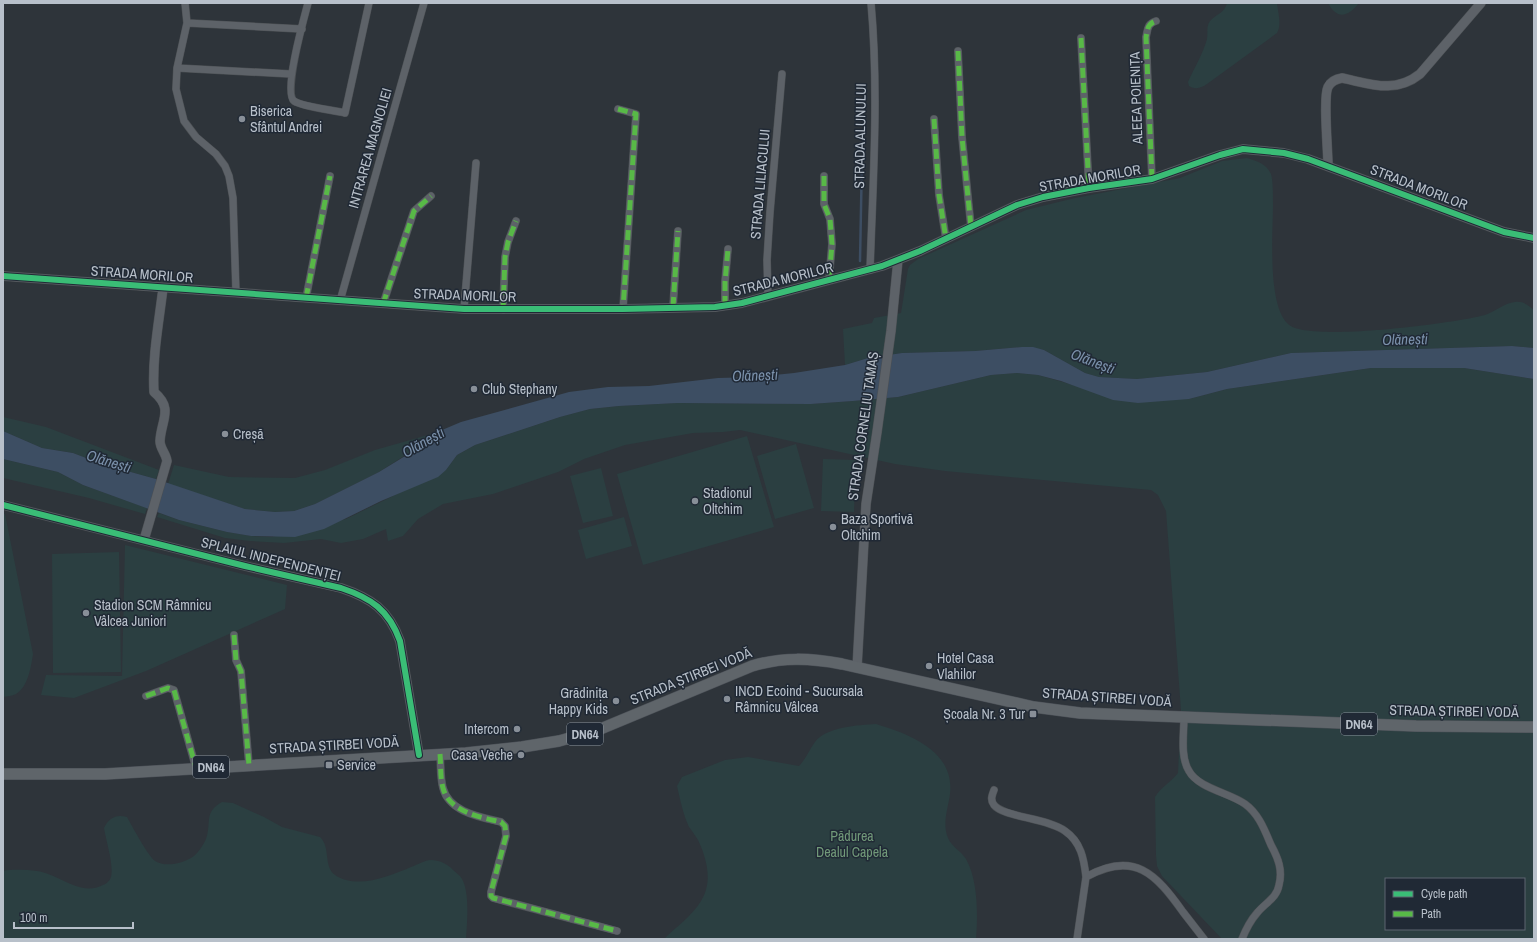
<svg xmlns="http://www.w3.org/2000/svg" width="1537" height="942" font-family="'Archivo Narrow',sans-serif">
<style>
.green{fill:#2b3f41;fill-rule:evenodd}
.water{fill:#3d4e63}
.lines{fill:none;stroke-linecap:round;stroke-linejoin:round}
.stream{stroke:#3d4e63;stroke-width:2.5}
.minor-casing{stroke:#4c5054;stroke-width:8}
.tertiary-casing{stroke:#4c5054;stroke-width:10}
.primary-casing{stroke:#4b5057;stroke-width:12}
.minor{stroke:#5d6268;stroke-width:7}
.tertiary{stroke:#5d6268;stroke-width:9}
.primary{stroke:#5f656a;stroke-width:11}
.quiet{stroke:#58b947;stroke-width:5;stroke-dasharray:10 5;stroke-linecap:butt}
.cycleway-casing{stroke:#202935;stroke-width:8}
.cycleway{stroke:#3abd76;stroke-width:6}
.poi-dot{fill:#888f98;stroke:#202935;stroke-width:1.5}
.labels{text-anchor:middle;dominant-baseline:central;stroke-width:3;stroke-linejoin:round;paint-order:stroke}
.shield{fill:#202935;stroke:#8a939d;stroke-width:1}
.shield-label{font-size:13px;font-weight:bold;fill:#b8c0ca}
.street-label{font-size:14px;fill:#b8c0ca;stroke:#202935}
.poi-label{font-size:14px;fill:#b8c0ca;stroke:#202935;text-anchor:start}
.park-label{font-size:14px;fill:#719979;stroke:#202935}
.water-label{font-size:15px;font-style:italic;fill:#7b91ab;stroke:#202935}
</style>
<rect width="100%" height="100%" fill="#2e343a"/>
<path class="green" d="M1227 3H1277C1278 13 1282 24 1277 33L1207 84C1201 88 1196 90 1189 86L1188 82C1194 68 1203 54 1207 39 1208 33 1206 26 1210 21 1216 14 1225 13 1227 3Z
M1328 3H1359C1348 17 1337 20 1328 3Z
M1247 158C1256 161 1266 163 1271 174 1273 180 1273 196 1273 204 1273 233 1267 304 1288 324 1307 343 1456 323 1485 315 1495 312 1504 303 1515 302 1523 301 1528 305 1534 310V348L1512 346 1291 353 1207 372 1137 379 1099 377 1085 373 1044 350 1022 347 975 351 902 353 868 358 845 365 843 329 872 323 874 318 901 313 908 269 910 265 918 259 1026 210 1075 198 1180 178 1222 161Z
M1371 368H1464L1534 379V939H1222L1162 876 1157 866 1156 855 1155 797C1161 787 1171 782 1178 773L1181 710 1166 511 1158 495 1151 490 945 471 895 464 740 430 723 432 693 433 625 445 584 459 558 472 493 494 443 504 418 519 403 536 388 541 386 529 363 539 341 543 321 539 284 543 250 541 225 538 157 517 159 513 179 520 227 532 251 536 272 537 346 519 446 470 457 455 475 445 560 417 590 409 619 406 678 403 811 404 853 401 898 397 991 375 1017 373 1038 375 1084 388 1189 399 1227 389ZM1386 879H1524V929H1386Z
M3 417 46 427 159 470 156 479 102 464 73 453 42 448 3 431Z
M435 433 415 449 379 472 315 504 294 511 275 512 245 509 168 484 174 465 229 477 295 478 325 470 375 450Z
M747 436 774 527 643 565 617 474Z
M796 444 814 508 775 519 757 456Z
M3 459 58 472 83 485 147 508 145 514 89 498 3 478Z
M823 459 856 460 854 512 821 511Z
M601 468 613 516 583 523 570 476Z
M3 513 5 514 33 654C31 667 28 687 16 694 12 696 7 696 3 697Z
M624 517 632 546 586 559 578 530Z
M125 545 287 585 285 609 146 671 74 698 41 695 46 675 122 676Z
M119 552 121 672 53 673 52 554Z
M876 724C909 734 955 751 950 794 948 809 942 823 948 838 952 847 961 851 966 859 978 880 978 915 976 939H664C676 927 692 916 701 901 713 882 707 859 698 840 695 835 692 831 689 827 683 814 680 799 677 786L682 777 725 760 748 757 799 766C806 759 809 750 815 742 826 727 858 725 876 724Z
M222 802 233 803 264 817 282 827 320 837C331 847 323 866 335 875 357 890 390 876 411 867 417 865 425 860 431 860 439 860 448 864 453 870 456 873 460 875 462 879 470 893 467 923 466 939H3V871C13 869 27 870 37 871 59 874 80 897 103 885 107 884 110 880 111 877 114 865 106 841 104 828 109 818 116 814 127 817 132 826 148 856 155 861 166 868 184 863 194 856 198 853 204 844 206 839 212 822 203 813 222 802Z"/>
<path class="water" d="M1512 346 1534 348V379L1464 368H1371L1227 389 1189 399 1138 403 1113 400 1061 381 1038 375 1017 373 991 375 898 397 853 401 811 404 678 403 619 406 590 409 560 417 475 445 457 455 446 470 438 477 381 501 324 529 295 537 251 536 227 532 179 520 83 485 58 472 3 459V431L42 448 73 453 102 464 156 479 245 509 275 512 294 511 315 504 379 472 415 450 435 433 461 422 569 392 608 387 649 386 718 378 756 377 794 373 845 365 868 358 902 353 975 351 1022 347H1033L1044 350 1085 373 1099 377 1137 379 1207 372 1291 353Z"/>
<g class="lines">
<path class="stream" d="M860 261 862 157"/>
<defs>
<path id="minor" d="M185 3 187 23 177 68 176 89 184 121 196 137 216 154 225 166 229 176 233 198 236 293
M308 3C304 18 283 93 294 101 303 107 333 110 345 113L369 3
M187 23 302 29
M1081 38 1089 188
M958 51 962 137 971 227
M177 68 291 74
M618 109 636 114 623 309
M934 119 939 195 946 239
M824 176V204L830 219 832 244 829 280
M1152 179 1146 37C1148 29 1147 24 1156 21
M870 270C873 181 879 91 871 3
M768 296 767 260 770 212 782 74
M306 298 330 176
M340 301 424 3
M383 304 414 211 431 196
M725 306V282L728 249
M673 307 678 231
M464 309 476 163
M503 310 505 257 508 242 516 221
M234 635 236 660 241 671 249 765
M146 696 168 688 174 690 196 768
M1184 717C1184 733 1180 757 1189 771 1198 788 1230 793 1245 804 1259 814 1265 831 1271 845 1278 858 1283 870 1279 885 1277 898 1265 903 1257 913 1250 921 1246 929 1242 939
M440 754C441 765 440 777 443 788 449 812 480 817 501 822L505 826 506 836 491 892V896L493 898 617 931
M994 790C992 795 990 800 994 805 1003 817 1048 818 1065 831 1081 842 1084 859 1086 877
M1077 939 1086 877C1134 850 1156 874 1183 912 1190 921 1197 930 1204 939"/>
<path id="tertiary" d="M1328 165C1328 151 1323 97 1328 87 1331 81 1336 79 1342 78 1371 84 1395 94 1420 74L1481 3
M3 276 464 309H623L715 307 742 303 882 266 920 251 1017 205 1043 197 1089 188 1152 179 1220 155 1243 149 1284 153 1308 159 1504 232 1534 238
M3 505 245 566 341 588C371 598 389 610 400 641L419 755
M144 540 167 461C166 453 160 449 160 441 161 420 174 409 154 392 152 357 159 322 163 288
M857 668 866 504 877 432 891 331 898 260"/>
<path id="primary" d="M3 774H105L466 753 522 747 559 741 598 730 752 666C782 657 810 658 842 664L1034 707 1080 713 1416 726 1534 727"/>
</defs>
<use href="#minor" class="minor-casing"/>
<use href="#tertiary" class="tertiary-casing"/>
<use href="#primary" class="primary-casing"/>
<use href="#minor" class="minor"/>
<use href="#tertiary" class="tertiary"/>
<use href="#primary" class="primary"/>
<path class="quiet" d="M1081 38 1089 188
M958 51 962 137 971 227
M618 109 636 114 623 309
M934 119 939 195 946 239
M824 176V204L830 219 832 244 829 280
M1152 179 1146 37C1148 29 1147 24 1156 21
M306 298 330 176
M383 304 414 211 431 196
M725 306V282L728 249
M673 307 678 231
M503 310 505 257 508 242 516 221
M234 635 236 660 241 671 249 765
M146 696 168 688 174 690 196 768
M440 754C441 765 440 777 443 788 449 812 480 817 501 822L505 826 506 836 491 892V896L493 898 617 931"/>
<defs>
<path id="cycleway" d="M3 276 464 309H623L715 307 742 303 882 266 920 251 1017 205 1043 197 1089 188 1152 179 1220 155 1243 149 1284 153 1308 159 1504 232 1534 238
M3 505 245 566 341 588C371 598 389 610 400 641L419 755"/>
</defs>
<use href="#cycleway" class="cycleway-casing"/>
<use href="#cycleway" class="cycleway"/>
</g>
<g class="poi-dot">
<circle cx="242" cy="119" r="4"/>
<circle cx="474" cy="389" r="4"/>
<circle cx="225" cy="434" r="4"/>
<circle cx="695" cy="501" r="4"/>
<circle cx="833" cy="527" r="4"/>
<circle cx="86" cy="613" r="4"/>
<circle cx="929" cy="666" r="4"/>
<circle cx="727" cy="699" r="4"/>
<circle cx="616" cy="701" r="4"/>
<rect x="1029" y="710" width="8" height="8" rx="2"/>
<circle cx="517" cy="729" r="4"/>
<circle cx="521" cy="755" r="4"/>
<rect x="325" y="761" width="8" height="8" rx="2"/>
</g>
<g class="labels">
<g class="shield">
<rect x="1341" y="713" width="36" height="22" rx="3"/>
<rect x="567" y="723" width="36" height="22" rx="3"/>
<rect x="193" y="756" width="36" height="22" rx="3"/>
</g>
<g class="shield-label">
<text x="1359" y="724">DN64</text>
<text x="585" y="734">DN64</text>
<text x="211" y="767">DN64</text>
</g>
<g class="street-label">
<text transform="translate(1136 98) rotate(-92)">ALEEA POIENIȚA</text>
<text transform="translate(860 136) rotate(-89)">STRADA ALUNULUI</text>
<text transform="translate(370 148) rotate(-74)">INTRAREA MAGNOLIEI</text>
<text transform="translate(1090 178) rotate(-10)">STRADA MORILOR</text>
<text transform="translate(760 184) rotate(-85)">STRADA LILIACULUI</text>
<text transform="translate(1419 187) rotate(21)">STRADA MORILOR</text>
<text transform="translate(142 274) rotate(4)">STRADA MORILOR</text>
<text transform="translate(783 279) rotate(-14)">STRADA MORILOR</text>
<text transform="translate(465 295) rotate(2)">STRADA MORILOR</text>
<text transform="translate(863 426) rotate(-82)">STRADA CORNELIU TAMAȘ</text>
<text transform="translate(271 559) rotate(14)">SPLAIUL INDEPENDENȚEI</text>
<text transform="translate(691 676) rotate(-22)">STRADA ȘTIRBEI VODĂ</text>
<text transform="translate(1107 697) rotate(4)">STRADA ȘTIRBEI VODĂ</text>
<text transform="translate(1454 711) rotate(1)">STRADA ȘTIRBEI VODĂ</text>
<text transform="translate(334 745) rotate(-3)">STRADA ȘTIRBEI VODĂ</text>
</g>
<g class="poi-label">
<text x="250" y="111">Biserica<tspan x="250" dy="16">Sfântul Andrei</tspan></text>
<text x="482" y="389">Club Stephany</text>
<text x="233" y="434">Creșă</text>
<text x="703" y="493">Stadionul<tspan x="703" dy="16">Oltchim</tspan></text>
<text x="841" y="519">Baza Sportivă<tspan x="841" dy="16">Oltchim</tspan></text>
<text x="94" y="605">Stadion SCM Râmnicu<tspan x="94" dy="16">Vâlcea Juniori</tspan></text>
<text x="937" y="658">Hotel Casa<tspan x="937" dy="16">Vlahilor</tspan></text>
<text x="735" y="691">INCD Ecoind - Sucursala<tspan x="735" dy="16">Râmnicu Vâlcea</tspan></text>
<text x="608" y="693" text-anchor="end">Grădinița<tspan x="608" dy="16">Happy Kids</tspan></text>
<text x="1025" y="714" text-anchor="end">Școala Nr. 3 Tur</text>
<text x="509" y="729" text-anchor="end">Intercom</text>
<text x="513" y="755" text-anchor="end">Casa Veche</text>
<text x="337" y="765">Service</text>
</g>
<g class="park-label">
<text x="852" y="836">Pădurea<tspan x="852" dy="16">Dealul Capela</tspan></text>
</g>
<g class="water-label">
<text transform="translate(1405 339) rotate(-1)">Olănești</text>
<text transform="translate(1093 361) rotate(21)">Olănești</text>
<text transform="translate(755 375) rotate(-2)">Olănești</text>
<text transform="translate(423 442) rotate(-29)">Olănești</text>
<text transform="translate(109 461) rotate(17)">Olănești</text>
</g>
</g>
<rect width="1537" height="942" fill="none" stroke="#b8c0ca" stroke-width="8"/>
<rect x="1385" y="878" width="140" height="52" fill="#202935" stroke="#5d6571"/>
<rect x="1393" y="891" width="20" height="6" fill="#3abd76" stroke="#5d6571"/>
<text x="1421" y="898" font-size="12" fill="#b8c0ca">Cycle path</text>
<rect x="1393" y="911" width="20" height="6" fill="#58b947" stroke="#5d6571"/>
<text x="1421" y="918" font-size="12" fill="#b8c0ca">Path</text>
<path d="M14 922v6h119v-6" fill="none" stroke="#b8c0ca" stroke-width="2"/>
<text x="20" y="922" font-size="12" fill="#b8c0ca" stroke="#202935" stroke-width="3" paint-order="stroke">100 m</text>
</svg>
